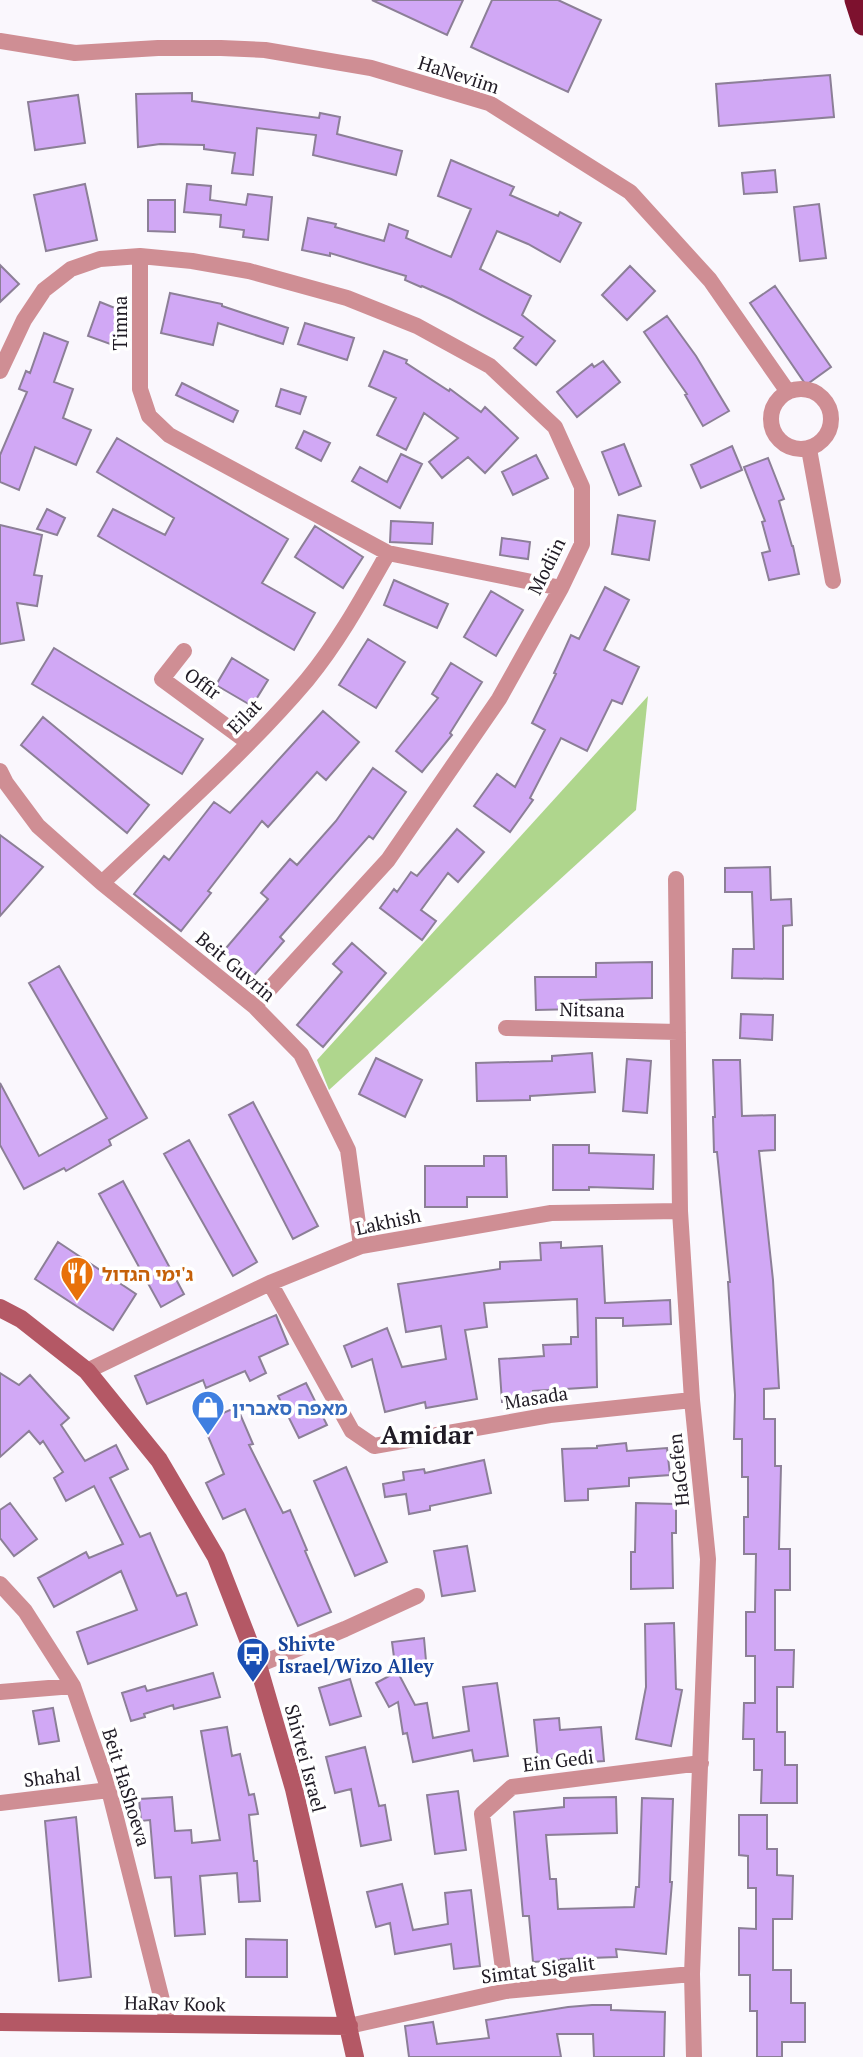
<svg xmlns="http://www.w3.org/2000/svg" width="863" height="2057" font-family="'PT Serif','Noto Sans Hebrew',serif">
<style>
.green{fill:#afd68d}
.building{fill:#d1a8f5;stroke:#8c7f97;stroke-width:2}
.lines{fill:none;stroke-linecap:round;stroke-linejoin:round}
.street{stroke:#cf8e94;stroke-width:16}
.secondary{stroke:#b45865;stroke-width:18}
.highway{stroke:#7d112e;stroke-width:21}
.labels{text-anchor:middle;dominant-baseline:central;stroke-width:7;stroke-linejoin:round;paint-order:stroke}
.street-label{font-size:19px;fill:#201b25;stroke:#fff}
.food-label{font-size:19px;font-weight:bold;fill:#c56008;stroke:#fff;text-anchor:start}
.shop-label{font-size:19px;font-weight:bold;fill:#366cbe;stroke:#fff;text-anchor:start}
.transit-label{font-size:19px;font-weight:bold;fill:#164399;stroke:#fff;text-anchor:start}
.district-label{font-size:26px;font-weight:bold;fill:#201b25;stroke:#fff}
</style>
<rect width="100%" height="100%" fill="#faf7fd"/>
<path class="green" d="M648 696 636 810 329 1090 317 1060Z"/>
<path class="building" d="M372 0H463L447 35Z
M492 0H558L601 20 568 92 471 47Z
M830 75 834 117 719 126 716 84Z
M192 93V101L319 118 320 113 340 117 337 134 402 151 396 175 313 155 316 135 257 128 253 175 232 173 235 153 204 149V145L160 144 138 147 136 94Z
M78 95 85 143 35 150 28 102Z
M451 160 514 187 510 195 558 216 560 212 581 223 560 262 528 244 497 231 480 269 531 296 522 315 555 341 536 365 514 348 523 337 451 299 422 286 421 287 405 280 406 276 330 253V256L302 250 308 218 336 224 335 227 384 241 389 224 408 231 406 238 451 257 471 209 438 196Z
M775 170 777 192 744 194 742 173Z
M85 184 97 240 46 251 34 195Z
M187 184 211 186 210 200 246 205 248 194 272 197 268 240 243 237 244 230 220 227 221 215 184 212Z
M148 200H175V232L148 231Z
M819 204 826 258 800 261 794 207Z
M0 265 19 284 0 302Z
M630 266 655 291 627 320 602 295Z
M775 286 831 367 806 385 750 303Z
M170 293 222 304V306L288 328 283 344 218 323 213 345 161 333Z
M100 302 125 312 113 345 88 336Z
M667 316 696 356 729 411 703 426 685 395 687 394 644 332Z
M305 323 354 338 347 360 298 344Z
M44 333 68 342 54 382 73 389 63 418 91 430 76 465 35 447 19 490 0 482V455L27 392 19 389 26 371 30 373Z
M384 351 407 360 406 363 449 391 450 389 481 412 485 407 518 438 485 473 468 457 442 478 429 462 458 438 424 413 406 450 377 435 396 398 369 386Z
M603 361 620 382 577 417 557 392 592 364 594 367Z
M182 383 238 411 233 422 176 395Z
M281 389 306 397 300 414 276 406Z
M304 431 330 443 321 461 296 448Z
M117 438 288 539 262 583 315 613 294 650 98 536 113 509 165 535 174 518 97 472Z
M624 444 641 486 619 495 602 452Z
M732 446 742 470 701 488 691 465Z
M401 454 422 464 400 508 352 481 360 467 387 482Z
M536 455 548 478 513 495 502 472Z
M768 458 784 499 779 501 792 546H793L799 574 769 580 762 553 770 551 762 522 765 521 744 467Z
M47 509 65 518 57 535 37 529Z
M618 515 655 521 649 560 612 554Z
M391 521 433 523 432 544 390 542Z
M0 525 42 535 34 575 42 576 37 606 17 603 24 640 0 644Z
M315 526 363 557 343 588 295 557Z
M502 538 530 542 528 559 500 555Z
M394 580 448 604 437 628 384 605Z
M605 587 629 600 604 650 639 667 622 704 612 700 587 751 561 738 530 798 533 800 510 832 474 806 497 774 515 787 545 730 532 723 556 674 554 673 571 635 579 639Z
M491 591 523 610 496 656 464 637Z
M368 639 405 662 376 708 339 685Z
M54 648 203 739 182 774 32 684Z
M232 658 268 680 252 706 216 685Z
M451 663 482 682 450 733 452 735 422 772 396 751 438 698 432 694Z
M323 711 359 742 326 780 317 772 268 827 262 821 208 891 211 893 181 931 134 894 164 856 169 860 214 802 230 813Z
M43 717 149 805 127 833 21 745Z
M373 768 406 792 373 839 369 836 280 937 284 941 251 979 221 954 268 899 261 893 290 859 297 865 336 821Z
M457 829 484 852 458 882 448 873 421 910 436 921 422 940 380 908 394 889 397 892 411 872 417 876Z
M0 835 43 867 0 916Z
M770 867 771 900 791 899 792 925 783 926V979L732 978 733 949H754L752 892H725V868Z
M352 943 386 973 323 1047 297 1025 342 972 333 964Z
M652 962V998L579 1000V1009L536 1010 535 977H596V963Z
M59 966 147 1118 109 1140 111 1145 66 1171 64 1168 24 1189 0 1145V1083L39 1156 107 1118 29 983Z
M741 1014 773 1015 772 1040 740 1038Z
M592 1053 595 1092 530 1096V1100L477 1101 476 1063 552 1061V1056Z
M376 1058 422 1080 405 1117 359 1094Z
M627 1059 651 1061 647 1113 623 1111Z
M713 1060H740L742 1116 775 1115V1150L759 1151 773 1280 779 1388 764 1389V1419H775V1466H781L779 1549H790V1590H775V1650H794L793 1687H777V1732H785V1765H797V1803H761L762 1770H754V1739H743L744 1703H755V1656H746V1612H755L756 1554H744V1517H748V1477H742V1439H734L735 1395 728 1282H730L717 1152H714L713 1117H715Z
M253 1102 318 1226 293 1239 229 1115Z
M189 1140 257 1262 233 1276 164 1154Z
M553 1145H589V1153L654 1155 653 1189 589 1187V1190H553Z
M484 1156H506L507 1197H467V1207H425V1166H484Z
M123 1181 184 1294 161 1307 99 1194Z
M58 1242 136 1294 113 1330 35 1279Z
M561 1242V1248L602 1246 605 1303 670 1300 671 1324 623 1326V1318H596L597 1387 533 1391 534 1400 502 1402 499 1359 544 1356 543 1345 571 1344V1337H578L577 1299 484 1303 487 1327 465 1330 477 1399 426 1408 425 1402 385 1412 372 1359 352 1367 344 1346 387 1328 402 1367 446 1359 441 1326 406 1332 398 1284 500 1269V1262L541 1260 540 1243Z
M276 1315 288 1344 259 1357 266 1373 250 1381 245 1371 206 1388 203 1380 147 1404 135 1376Z
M0 1373 19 1385 30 1375 69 1418 61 1425 85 1461 116 1445 128 1469 110 1478 140 1537 150 1533 177 1596 186 1593 197 1625 88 1664 77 1632 137 1610 121 1571 54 1607 38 1578 86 1552 89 1558 123 1544 94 1486 66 1501 54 1478 63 1472 43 1441 40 1444 29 1431 0 1457Z
M306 1383 327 1425 299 1438 278 1396Z
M237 1407 253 1444 249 1445 283 1513 290 1510 307 1550 305 1551 331 1612 298 1626 245 1509 223 1519 206 1483 224 1474 202 1422Z
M626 1443 627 1451 667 1448 670 1475 629 1478V1486L588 1489V1500L565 1501 562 1449 597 1448V1446Z
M484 1460 491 1493 430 1506V1510L409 1514 406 1494 385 1497 383 1484 404 1480 403 1472 424 1469 425 1473Z
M346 1467 387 1562 355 1576 314 1481Z
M10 1503 37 1539 14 1556 0 1538V1510Z
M636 1503 676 1504V1533H672L673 1588 631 1589V1552H635Z
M467 1546 475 1591 442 1596 434 1551Z
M674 1623 676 1689 682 1690 671 1746 636 1739 646 1687 645 1624Z
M424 1638 426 1661 395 1665 392 1642Z
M392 1667H395L415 1705 427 1703 433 1738 469 1731 463 1687 497 1683 508 1756 474 1761 472 1750 413 1762 407 1733 403 1734 398 1702 389 1707 376 1683 393 1674Z
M213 1673 220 1697 174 1709 173 1705 144 1714 145 1717 131 1721 122 1693 145 1686 147 1691Z
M350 1679 361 1716 330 1725 319 1688Z
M53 1708 59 1741 39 1744 33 1711Z
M559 1718 560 1730 601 1727 604 1761 573 1763V1757L538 1760 534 1720Z
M227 1727 232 1756 240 1754 249 1795 254 1794 258 1814 249 1815 254 1861H257L260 1901 239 1902 237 1873 200 1876 205 1934 175 1936 171 1877 155 1878 150 1820 141 1821 139 1799 172 1797 175 1831 191 1830 192 1843 220 1840 201 1731Z
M365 1747 379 1806 385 1805 391 1840 361 1846 351 1789 335 1793 326 1757Z
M458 1791 466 1850 435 1854 427 1795Z
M616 1797 617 1833 546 1835 550 1879H556L558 1909 634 1907 636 1887H639L642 1798 673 1799 670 1882H672L666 1954 616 1949 617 1957 561 1959V1960L533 1962 529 1916H523L514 1812 564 1807V1798Z
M739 1815H767V1849H777V1875L793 1876 792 1919H773V1970H791V2003H805V2042H782V2057H757V2011H750V1975H739V1928L756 1929V1888H748V1856L739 1855Z
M76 1817 91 1977 59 1981 45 1821Z
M402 1884 413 1930 448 1924 445 1893 471 1890 480 1966 454 1969 451 1944 395 1954 390 1923 376 1927 367 1892Z
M246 1939 287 1940V1977H246Z
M592 2005H611V2010L665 2012 664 2057H594L593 2034H557L561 2057H409L405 2026 433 2022 437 2044 489 2038 486 2020 568 2007Z"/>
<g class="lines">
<path class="street" d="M0 41 75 53 158 48H221L265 50 371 68 489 103 630 192 710 280 788 392
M140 256V389L149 416 169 435 388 553 561 588
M0 371 24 320 44 290 71 269 100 259 140 256 192 261 249 271 347 298 417 326 490 366 555 427 582 487V544L561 588 499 699 388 860 254 1006
M771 419a30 30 0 1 1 60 0a30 30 0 1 1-60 0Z
M809 449 833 581
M184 651 162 679 249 743
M0 771 6 783 38 826 102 883 254 1006 301 1054 348 1150 361 1246
M676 879 680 1211 692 1400 708 1559 692 1974 694 2057
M102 883C171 817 245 753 307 680 339 641 363 597 388 553
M506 1028 678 1032
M270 1283 352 1431 374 1446 550 1415 692 1400
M87 1371 270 1283 361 1246 551 1213 680 1211
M0 1584 25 1611 73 1686 109 1790 168 2024
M258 1665 345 1629 417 1596
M0 1692 73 1686
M0 1803 109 1790
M506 1991 482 1814 512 1787 701 1763
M349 2026 506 1991 692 1974"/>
<path class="secondary" d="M0 1308 21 1319 87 1371 159 1460 216 1557 258 1665 294 1789 355 2057
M0 2022 349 2026"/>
<path class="highway" d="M855 0 863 25"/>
</g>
<defs>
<symbol id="restaurant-pin" viewBox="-11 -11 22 30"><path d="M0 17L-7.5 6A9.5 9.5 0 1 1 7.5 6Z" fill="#e8710a" stroke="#fff"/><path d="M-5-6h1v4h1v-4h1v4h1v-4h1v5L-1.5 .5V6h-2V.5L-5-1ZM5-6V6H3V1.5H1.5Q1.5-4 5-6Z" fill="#fff"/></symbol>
<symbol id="shop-pin" viewBox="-11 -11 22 30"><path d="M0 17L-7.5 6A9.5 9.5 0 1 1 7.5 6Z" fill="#3f7fe0" stroke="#fff"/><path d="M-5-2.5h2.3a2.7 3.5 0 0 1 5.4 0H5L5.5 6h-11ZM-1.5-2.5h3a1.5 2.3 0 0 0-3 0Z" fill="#fff"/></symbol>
<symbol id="bus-pin" viewBox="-11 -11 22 30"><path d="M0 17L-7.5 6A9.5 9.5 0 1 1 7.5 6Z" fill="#1a4fb4" stroke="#fff"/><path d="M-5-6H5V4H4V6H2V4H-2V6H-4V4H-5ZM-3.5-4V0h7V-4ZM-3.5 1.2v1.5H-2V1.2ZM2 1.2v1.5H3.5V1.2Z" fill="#fff"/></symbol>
</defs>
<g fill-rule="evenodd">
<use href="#restaurant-pin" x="58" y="1254" width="38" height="52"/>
<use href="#shop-pin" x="189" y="1388" width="38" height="52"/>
<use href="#bus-pin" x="234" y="1635" width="38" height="52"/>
</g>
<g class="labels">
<g class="street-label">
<text transform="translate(459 74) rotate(18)">HaNeviim</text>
<text transform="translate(119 323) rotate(-90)">Timna</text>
<text transform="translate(546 566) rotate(-64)">Modiin</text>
<text transform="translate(203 683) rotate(36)">Offir</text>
<text transform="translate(244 716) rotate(-46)">Eilat</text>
<text transform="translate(236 966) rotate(40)">Beit Guvrin</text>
<text transform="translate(592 1009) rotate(1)">Nitsana</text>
<text transform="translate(388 1221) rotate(-12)">Lakhish</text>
<text transform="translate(536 1397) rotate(-9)">Masada</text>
<text transform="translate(678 1470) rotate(-96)">HaGefen</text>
<text transform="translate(306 1758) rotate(75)">Shivtei Israel</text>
<text transform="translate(558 1760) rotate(-7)">Ein Gedi</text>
<text transform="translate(52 1776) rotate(-7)">Shahal</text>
<text transform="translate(127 1787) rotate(73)">Beit HaShoeva</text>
<text transform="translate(538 1969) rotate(-7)">Simtat Sigalit</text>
<text transform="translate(175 2003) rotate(1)">HaRav Kook</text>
</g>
<g class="food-label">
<text x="102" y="1273">ג'ימי הגדול</text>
</g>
<g class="shop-label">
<text x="232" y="1407">מאפה סאברין</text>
</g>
<g class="transit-label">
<text x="278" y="1643">Shivte<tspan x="278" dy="22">Israel/Wizo Alley</tspan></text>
</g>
<g class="district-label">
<text x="427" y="1434">Amidar</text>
</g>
</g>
</svg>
